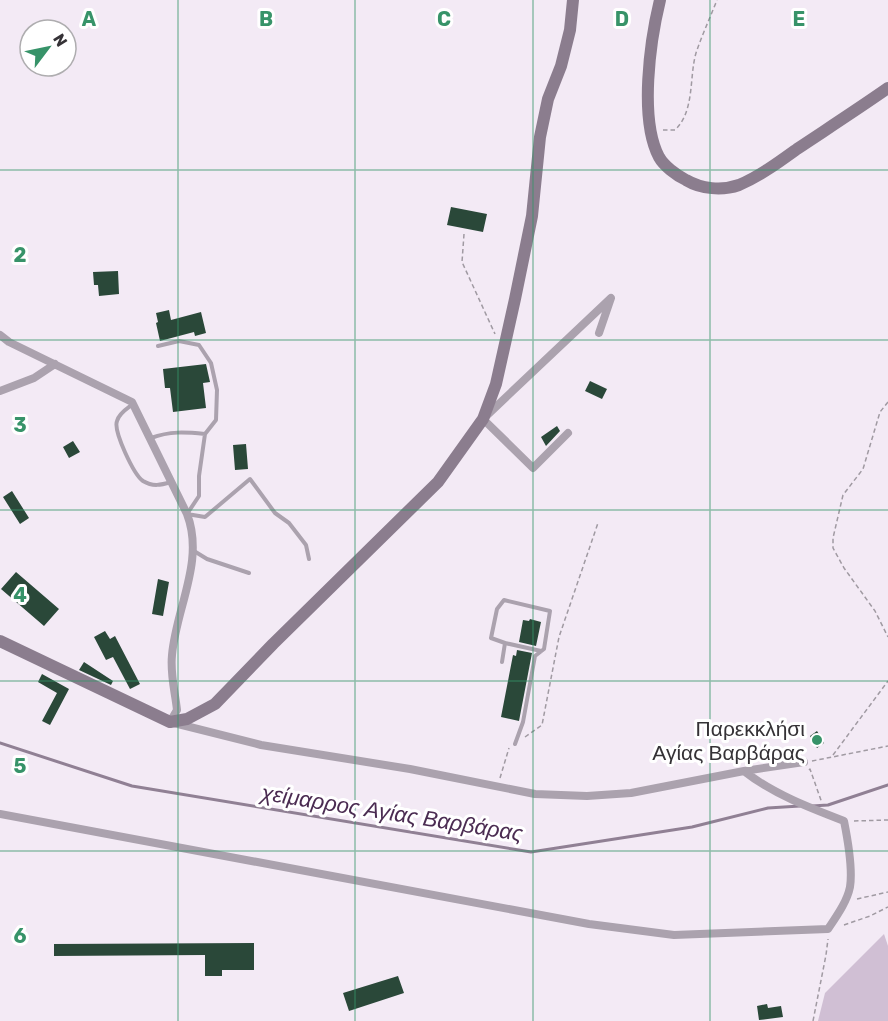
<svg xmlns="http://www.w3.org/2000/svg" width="888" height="1021" font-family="Rubik,sans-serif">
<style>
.green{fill:#d0bfd4}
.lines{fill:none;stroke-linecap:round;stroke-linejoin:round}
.stream{stroke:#908094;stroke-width:3}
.building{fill:#2a4839}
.path{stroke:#a09aa2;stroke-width:1.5;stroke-dasharray:4.5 3;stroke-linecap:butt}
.lane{stroke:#aba2ae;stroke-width:4}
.street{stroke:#aba2ae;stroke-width:8}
.secondary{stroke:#8b7d8e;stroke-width:12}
.grid{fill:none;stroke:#379369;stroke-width:1.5;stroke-opacity:0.55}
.poi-dot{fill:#379369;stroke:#fff;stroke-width:2}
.labels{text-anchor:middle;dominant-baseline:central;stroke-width:6;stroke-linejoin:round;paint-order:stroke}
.poi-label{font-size:21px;fill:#353236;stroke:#fff;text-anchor:end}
.water-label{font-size:22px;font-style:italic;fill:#4b2c52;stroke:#fff}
.grid-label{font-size:20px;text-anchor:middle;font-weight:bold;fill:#379369;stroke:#fff;stroke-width:6;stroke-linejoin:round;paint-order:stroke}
</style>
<rect width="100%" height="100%" fill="#f3eaf5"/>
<path class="green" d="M884 934 888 946V1021H818L825 993Z"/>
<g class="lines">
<path class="stream" d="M0 743 132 786 531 852 692 827 768 808 800 806
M812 806 828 805 888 785"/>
</g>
<path class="building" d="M451 207 487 214 483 232 447 225Z
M118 271 119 294 99 296 98 285H94L93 272Z
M169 310 171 320 201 312 206 333 195 336 194 332 160 341 156 323 158 322 156 313Z
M206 364 210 382 203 383 206 408 173 412 170 388H165L163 369Z
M590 381 607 389 602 399 585 391Z
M557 426 560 431 546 446 541 437Z
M73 441 80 452 69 458 63 447Z
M246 444 248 469 235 470 233 445Z
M12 491 29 518 20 524 3 497Z
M16 572 59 609 44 626 1 589Z
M158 579 169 582 163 616 152 614Z
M530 619 541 622 536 646 519 642 523 620 529 621Z
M105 631 110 639 115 636 140 684 130 689 113 657 106 660 94 637Z
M517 650 532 653 519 721 501 717 513 655 516 656Z
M84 662 113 681 111 685 79 670Z
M42 674 69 689 50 725 42 721 57 693 38 682Z
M817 731 824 743 817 748 810 736Z
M254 943V970H222V976H205V955L54 956V944Z
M398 976 404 993 349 1011 343 993Z
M767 1004 768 1008 781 1006 783 1017 759 1020 757 1006Z"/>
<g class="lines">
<path class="path" d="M663 130H675C695 111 689 77 696 53 702 35 710 18 717 0
M464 234 462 262 495 334
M888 402 880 412 863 469 843 495 833 538V548L844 568 875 611 888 637
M525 737 542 725 559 637 598 523
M833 755 888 681
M812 761 888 746
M809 770 810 769 822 803
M500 778 509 748
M854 821 888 820
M857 899 888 892
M844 925 870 916 888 907
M813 1021 826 955 828 939"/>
<path class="lane" d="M158 346 179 341 199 345 211 363 217 390 216 420 205 434 199 476V496L187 514 205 517 250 479 275 513 289 523 306 545 309 559
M133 404C128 408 119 413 117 421 113 431 134 475 143 481 153 487 161 485 171 482
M151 438C170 431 185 432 205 434
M194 551 207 559 249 573
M505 643 541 651
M502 662 505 643 491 638 497 609 504 600 550 611 544 649 535 656 523 722 515 744"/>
<path class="street" d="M0 335 9 342 132 402 187 514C205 561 176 608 172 655 170 675 175 691 177 710L170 722 261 745 410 769 535 794 587 796 631 793 744 771C773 794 810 808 844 821 848 841 853 868 850 887 847 902 836 917 828 929L674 935 589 924 0 814
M0 391 34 378 55 364
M568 433 533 468 483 419 611 298 599 333
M744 771 804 762"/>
<path class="secondary" d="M660 0C650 41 639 119 659 157 664 166 676 175 686 180 701 189 722 191 739 185 760 176 779 162 797 149 827 129 858 109 888 88
M0 641 170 722 187 719 215 704 273 644 438 482 483 419 496 384 515 299 532 216 540 137 548 99 561 66 570 30 573 0"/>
</g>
<path class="grid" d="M178 0V1021M355 0V1021M533 0V1021M710 0V1021M0 170H888M0 340H888M0 510H888M0 681H888M0 851H888"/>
<circle class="poi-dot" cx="817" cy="740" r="6"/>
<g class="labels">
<g class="poi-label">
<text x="805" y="728">Παρεκκλήσι<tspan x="805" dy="24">Αγίας Βαρβάρας</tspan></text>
</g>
<g class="water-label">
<text transform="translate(392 813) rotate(9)">χείμαρρος Αγίας Βαρβάρας</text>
</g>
</g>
<g class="grid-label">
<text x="89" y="26">A</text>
<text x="266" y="26">B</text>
<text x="444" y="26">C</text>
<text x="622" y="26">D</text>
<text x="799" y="26">E</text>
<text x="20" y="262">2</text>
<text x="20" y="432">3</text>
<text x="20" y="602">4</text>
<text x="20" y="773">5</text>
<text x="20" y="943">6</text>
</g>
<g transform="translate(48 48) rotate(58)"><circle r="28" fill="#ffffff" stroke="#aeadaf" stroke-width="1.5"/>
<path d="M0-4.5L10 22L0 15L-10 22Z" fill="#379369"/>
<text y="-9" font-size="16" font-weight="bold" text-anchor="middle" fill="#353236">N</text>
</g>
</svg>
